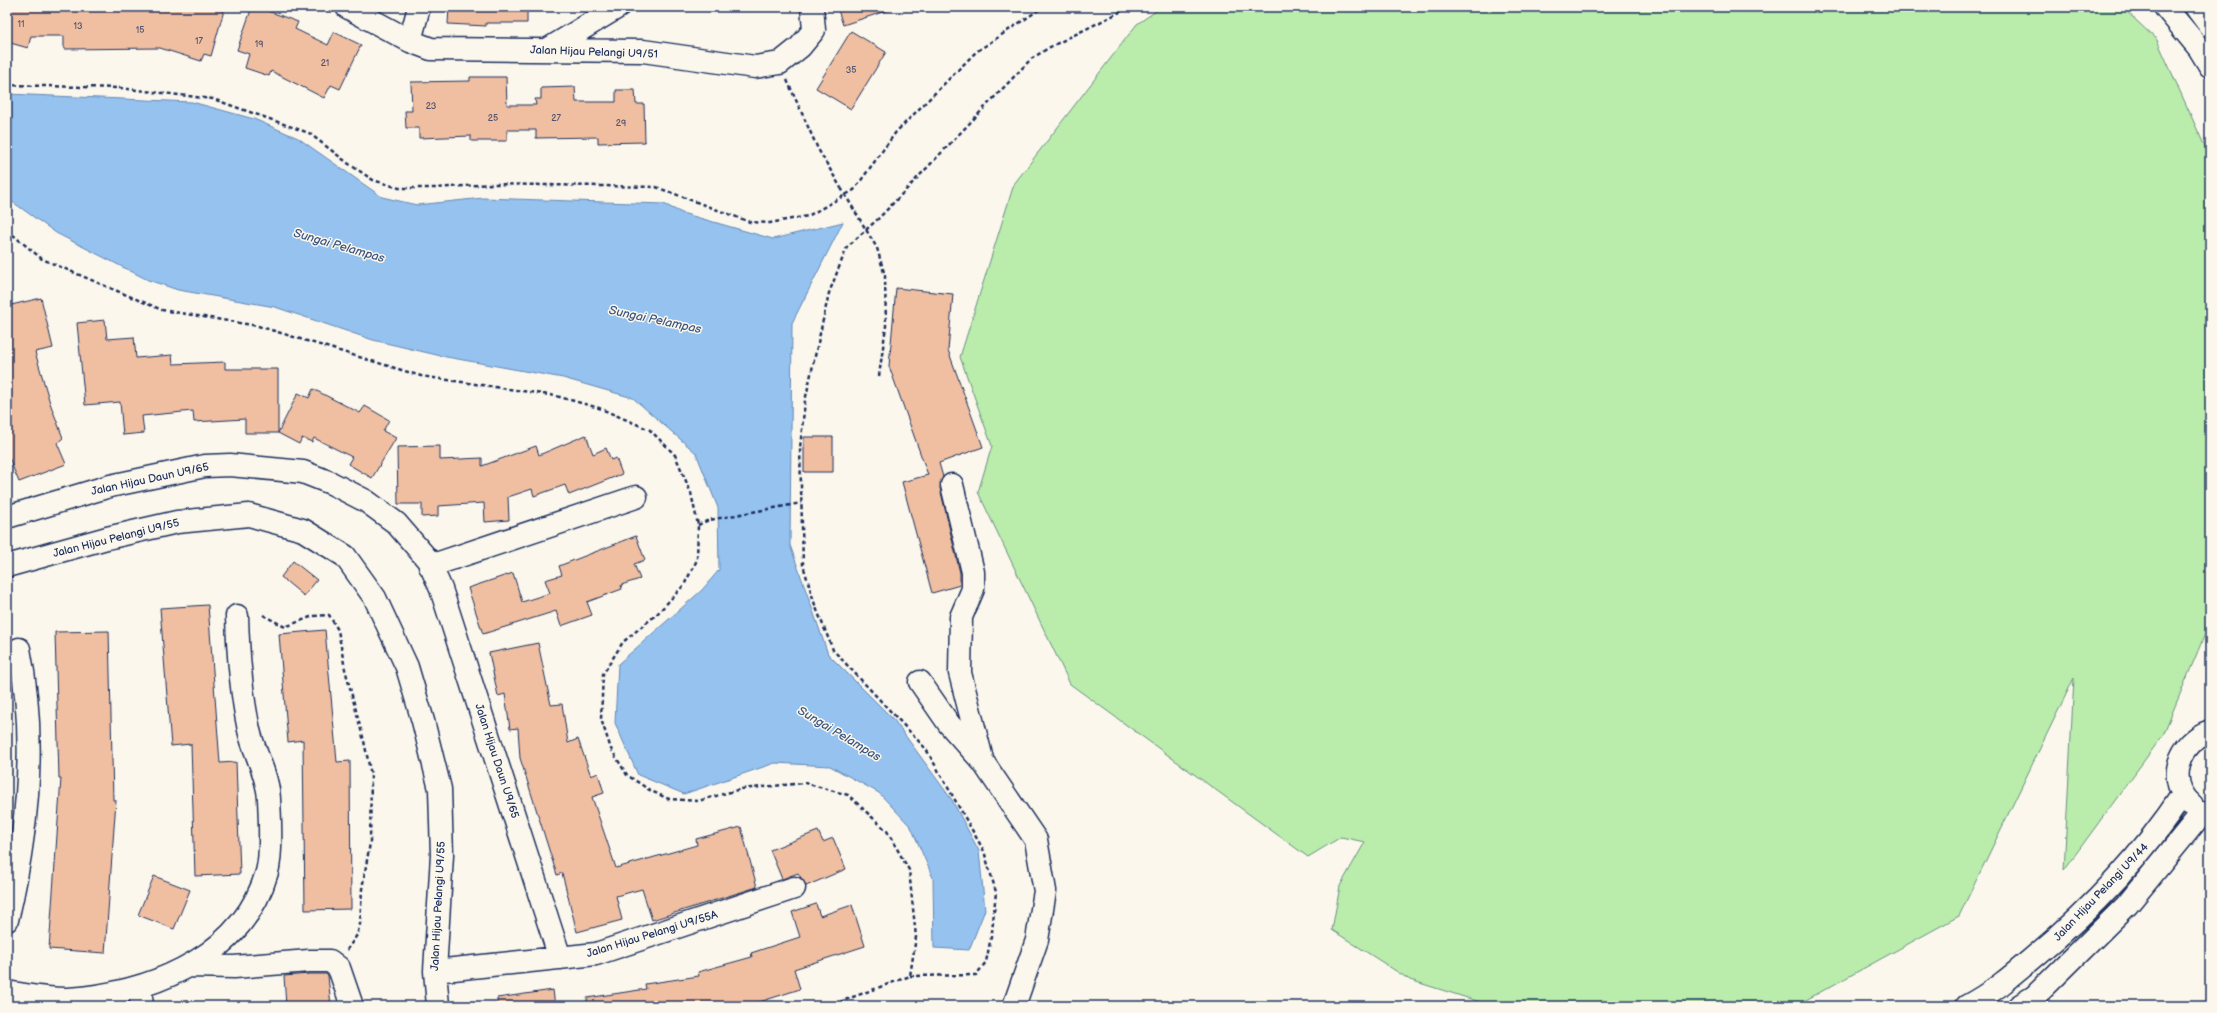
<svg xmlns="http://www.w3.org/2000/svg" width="2217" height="1013" font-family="'Balsamiq Sans',sans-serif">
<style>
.green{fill:#baecab;stroke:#6a8e84}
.water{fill:#95c2ef;stroke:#6487b5}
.building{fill:#f0bfa1;stroke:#1b2f5e}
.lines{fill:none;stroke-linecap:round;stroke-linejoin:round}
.minor-casing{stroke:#1b2f5e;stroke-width:25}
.path{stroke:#1b2f5e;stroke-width:2.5;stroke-dasharray:4 3;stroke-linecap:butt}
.minor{stroke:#fbf7ec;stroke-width:22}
.path-bridge{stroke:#1b2f5e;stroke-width:2.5;stroke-dasharray:4 3;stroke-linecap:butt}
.labels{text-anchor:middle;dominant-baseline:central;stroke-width:3;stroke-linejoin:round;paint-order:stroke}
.number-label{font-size:9px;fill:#50536f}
.street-label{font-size:11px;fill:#1b2f5e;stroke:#fbf7ec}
.water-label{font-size:12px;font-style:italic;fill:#3a5482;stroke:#fbf7ec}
</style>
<rect width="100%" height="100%" fill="#fbf7ec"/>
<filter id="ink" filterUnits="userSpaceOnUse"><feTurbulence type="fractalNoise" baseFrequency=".025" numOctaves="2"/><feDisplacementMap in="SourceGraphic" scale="8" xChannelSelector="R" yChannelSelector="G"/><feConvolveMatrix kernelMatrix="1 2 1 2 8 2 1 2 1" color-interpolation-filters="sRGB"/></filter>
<g filter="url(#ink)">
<path class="green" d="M1162 7H2122L2157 40 2210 158V622L2163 735 2064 870 2074 678 1959 916 1795 1006H1493L1410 980 1332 930 1340 886 1365 842 1341 837 1308 857 1070 684 978 492 992 446 960 357 1014 184 1137 24Z"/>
<path class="water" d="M7 94 192 102 254 119 298 138 382 197 417 205 483 198 664 204 682 213 773 239 843 222 792 323 790 545 828 654 894 720 952 800 979 851 985 910 969 950 934 948 933 878 911 827 879 793 830 766 775 763 684 794 638 775 615 723 618 664 702 590 719 570 718 508 696 453 633 398 563 378 441 356 373 340 275 307 178 290 148 280 56 233 7 198Z"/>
<path class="building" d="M7 7H225L211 56 204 54 201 61 160 48 64 49V36H31L28 48 7 42Z
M252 7H257L298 22 295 29 328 45 334 32 361 45 340 89 331 85 324 98 271 71 269 76 245 68 249 54 237 50Z
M449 7H527V23H486V26L448 24Z
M837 7H888L889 10 843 25Z
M851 31 886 52 851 109 816 88Z
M470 77H506L507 105H536L535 99H541V88L575 87 576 102H616V90H635L636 104H644L645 142 598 143V137L536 138V130H507V141H471V136L419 138V128H406L405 111H412L411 82 470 81Z
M896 288 953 294 948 350 983 447 939 463 943 477 940 488 960 573V585L932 593 902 482 928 475 889 366Z
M41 298 53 348 35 352 50 403 63 438 57 443 66 464 19 482 7 453V306Z
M105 320 107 339 134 337 136 358 172 355 173 364 225 362V369H278V433H245V419L194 422 193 411 142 416 144 433 123 435 120 402 85 405 77 323Z
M313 389 360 413 365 406 389 420 383 431 396 438 372 478 348 464 352 457 314 438 312 442 302 438 299 444 278 433 298 393 309 398Z
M586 435 593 454 606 448 611 460 616 458 622 474 569 495 565 485 534 496 532 489 508 497 509 520 485 522 484 503 438 506V516L422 517V504H398L397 447 440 446V460L482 458V466L536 446 539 455Z
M804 437H833V472H804Z
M636 536 645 560 634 564 640 579 621 585 622 589 587 602 592 615 561 626 556 611 483 634 468 588 513 573 522 602 550 593 545 580 562 575 559 566Z
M293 561 317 580 304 596 281 577Z
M208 605 220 763 236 762 240 874 195 876 191 744 171 746 160 608Z
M325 630 337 762 350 761 351 909 305 910 303 740 288 742 279 634Z
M109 631 113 800H116L105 953 49 949 61 778H59L55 632Z
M538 643 551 705 562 704 568 743 578 739 591 776 598 773 604 793 592 797 616 868 697 845 696 839 741 827 757 887 652 920 642 889 616 896 622 920 577 932 562 873 557 875 520 758 518 728 510 729 505 694 498 696 489 653Z
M818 831 823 842 833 838 846 869 806 886 798 873 782 879 770 850Z
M154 876 190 890 174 929 138 915Z
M816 904 820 916 852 905 865 946 794 969 800 989 747 1006H587V998L646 989 645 984 699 976 698 972 752 957 751 953 800 937 792 912Z
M310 974H326L328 976 331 1006H286L284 976Z
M553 990 555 1006H497V998Z"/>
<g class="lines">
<defs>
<path id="minor" d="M347 7 410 41 431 49 643 51 755 67 780 63 800 47 814 30 812 7
M2165 7 2199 48 2210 66
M2196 7 2210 26
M410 41 419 7
M547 50 618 7
M952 485 973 572V589L961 617 960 673 982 759
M7 517 110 486 205 466 230 465 303 472 331 483 366 501 396 523 428 560 441 589 560 958
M7 566 107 538 177 522 249 515 303 530 345 556 375 598 407 667 423 721 440 789 442 855 435 971 438 1006
M430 566 636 497
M920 682 949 724 983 762 1036 840 1045 891 1037 940 1014 1006
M2192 805C2165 781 2179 742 2210 731
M7 920C28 832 37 738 19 649
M190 966 234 967 309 961H330L339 968 352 1006
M435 971 596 954 794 888
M140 986 142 1006
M7 992C31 996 58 1001 82 998 160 989 244 953 267 872 272 854 270 819 269 799 268 775 254 753 249 730 241 692 238 654 237 616
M1967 1006C1992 993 2012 976 2033 958 2091 910 2142 856 2183 794
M2019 1006 2035 996 2127 905 2203 812"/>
</defs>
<use href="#minor" class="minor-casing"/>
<path class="path" d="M787 80 818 149 841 188
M7 85 120 88 213 99 309 133 349 164 373 180 399 188H437L492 184 656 187 750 222 770 223 808 216 854 190 896 132 976 52 1043 7
M7 230 42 259 162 310 258 326 421 376 556 396 599 408 650 430 675 455 691 493 698 525 697 560 684 585 657 614 623 642 603 674 601 719 611 749 627 775 651 791 669 799 698 801 741 789 805 783 848 795 887 831 909 870 916 937 910 976 842 1001 840 1006
M877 248 885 276 886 326 879 376
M698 525 709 520 801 503
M263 615 285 627 313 616 329 615 338 630 345 669 364 741 371 775 370 843 362 889 360 924 357 935 347 950
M910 976 976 975 986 962 992 932 996 892 984 851 926 749 833 650 815 605 803 565 800 448 805 401 829 293 847 247 879 218 1031 59 1050 47 1130 7"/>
<use href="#minor" class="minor"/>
<path class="path-bridge" d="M841 188 877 248"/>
</g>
</g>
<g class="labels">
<g class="number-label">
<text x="21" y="24">11</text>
<text x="78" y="26">13</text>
<text x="140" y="30">15</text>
<text x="199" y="41">17</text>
<text x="259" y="44">19</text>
<text x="325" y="63">21</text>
<text x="851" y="70">35</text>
<text x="431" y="106">23</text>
<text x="493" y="118">25</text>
<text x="556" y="118">27</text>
<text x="621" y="123">29</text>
</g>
<g class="street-label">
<text transform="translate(594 52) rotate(2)">Jalan Hijau Pelangi U9/51</text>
<text transform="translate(150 479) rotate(-12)">Jalan Hijau Daun U9/65</text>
<text transform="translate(116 538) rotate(-14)">Jalan Hijau Pelangi U9/55</text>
<text transform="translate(497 761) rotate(72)">Jalan Hijau Daun U9/65</text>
<text transform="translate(2101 892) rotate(-46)">Jalan Hijau Pelangi U9/44</text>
<text transform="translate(438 906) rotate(-87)">Jalan Hijau Pelangi U9/55</text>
<text transform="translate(652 934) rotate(-17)">Jalan Hijau Pelangi U9/55A</text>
</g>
<g class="water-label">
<text transform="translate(339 246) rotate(16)">Sungai Pelampas</text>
<text transform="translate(655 320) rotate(12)">Sungai Pelampas</text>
<text transform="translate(839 734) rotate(31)">Sungai Pelampas</text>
</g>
</g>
<rect width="2217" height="1013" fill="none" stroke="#fbf7ec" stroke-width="24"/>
<rect x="12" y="12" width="2193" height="989" fill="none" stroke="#1b2f5e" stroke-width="1.5" filter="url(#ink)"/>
</svg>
